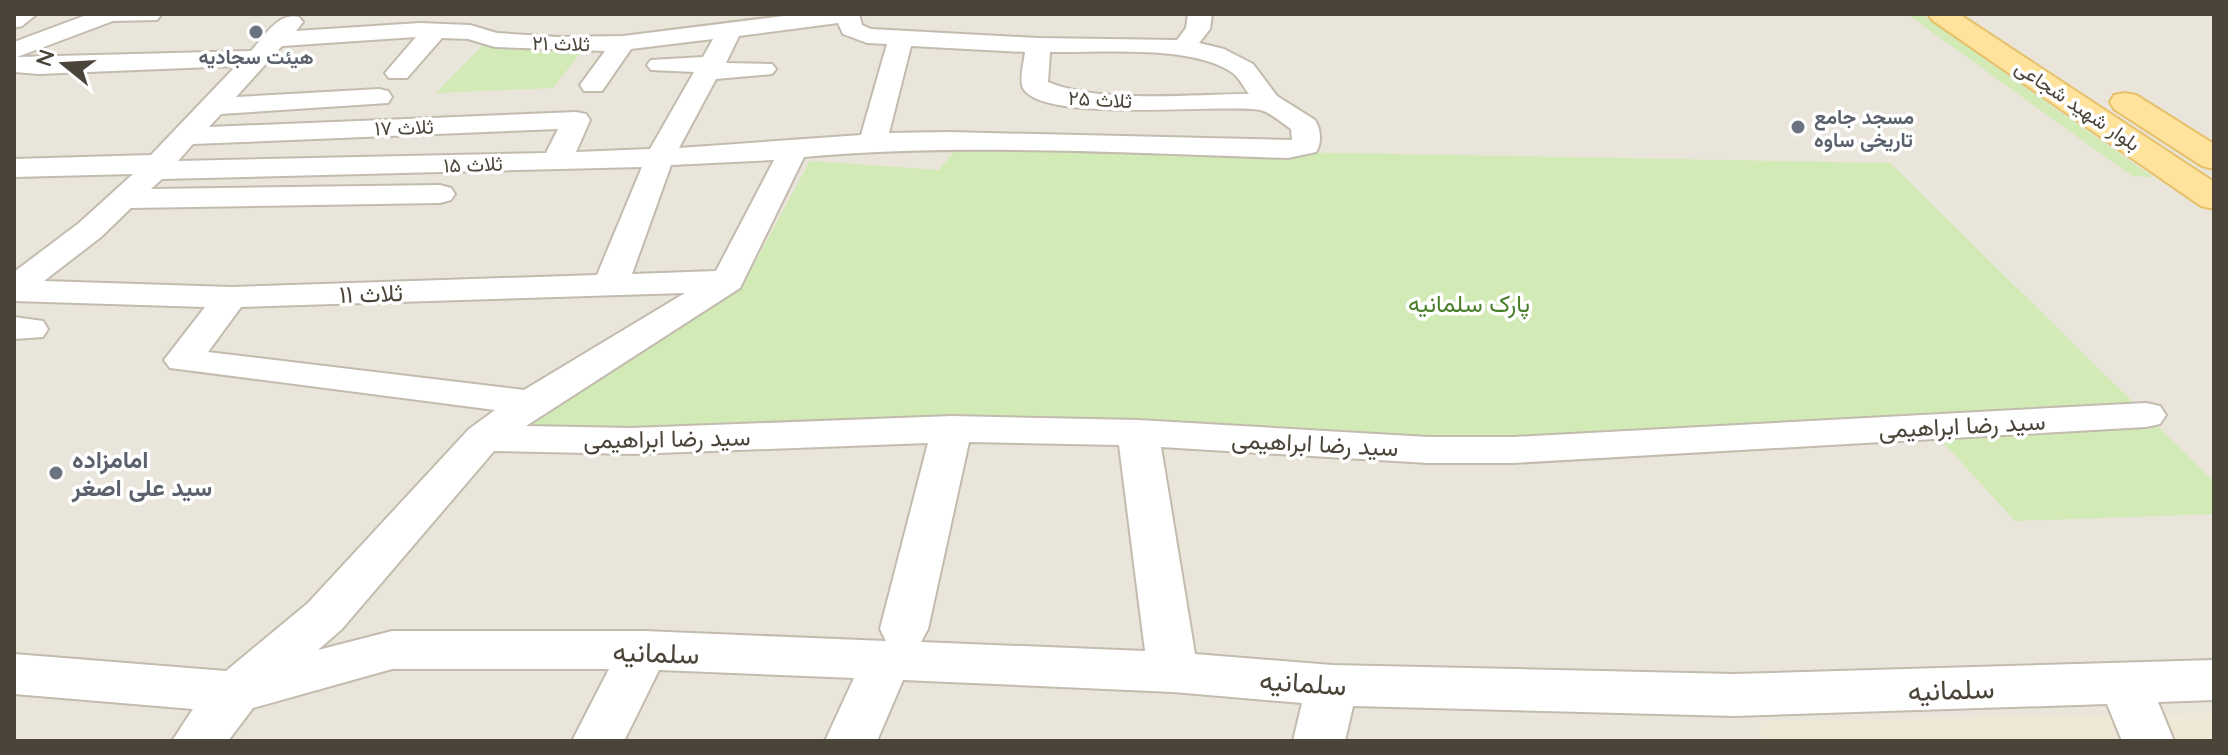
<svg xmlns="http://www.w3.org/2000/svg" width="2228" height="755" font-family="Quicksand,Vazirmatn,sans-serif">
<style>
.residential{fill:#eae5da}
.education{fill:#efe8d6}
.green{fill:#d2eab5}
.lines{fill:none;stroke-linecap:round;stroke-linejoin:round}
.minor-casing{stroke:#c2bbae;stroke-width:4}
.major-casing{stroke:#e6c16a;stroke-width:4}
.minor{fill:#fff;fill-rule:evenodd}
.major{fill:#ffe39c;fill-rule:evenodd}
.worship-dot{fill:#6b7280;stroke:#fff;stroke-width:3}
.labels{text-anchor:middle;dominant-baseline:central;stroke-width:7;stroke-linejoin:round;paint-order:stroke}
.far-street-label{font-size:20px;fill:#4b4439;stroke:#fff}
.far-worship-label{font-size:20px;font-weight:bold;fill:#5b616d;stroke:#fff}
.street-label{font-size:24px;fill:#4b4439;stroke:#fff}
.park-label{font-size:24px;fill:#4a7f2a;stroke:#fff}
.worship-label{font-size:24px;font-weight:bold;fill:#5b616d;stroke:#fff;text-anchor:start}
.near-street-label{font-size:28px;fill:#4b4439;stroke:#fff}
</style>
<rect width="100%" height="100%" fill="#f6f3ec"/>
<path class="residential" d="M14 14H2214V741H14Z"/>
<path class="education" d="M2214 713V741H1762L1759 721Z"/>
<path class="green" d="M1907 14H1921L2153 177 2132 176Z
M484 44 586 46 553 88 436 93Z
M958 146 1890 163 2214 482V514L2015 521 1929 427 1666 442 1102 432 543 439 520 411 706 295 741 288 810 161 939 170Z"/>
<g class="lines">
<defs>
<path id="minor" d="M14 14H37L22 26 14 28Z
M89 14 161 15 157 20 113 21 17 57 251 51C264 37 278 12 299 17L303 22 296 31 420 23 470 25 497 33 557 37 623 36 799 14H859L862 25 871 29 1038 38 1177 40 1186 28 1188 14H1212L1210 29 1199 43 1224 49 1253 64 1277 96 1315 120C1321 129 1322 143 1316 152L1288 158C1127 153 965 143 804 157L740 288 526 426 632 428 952 416 1138 420 1428 437H1513L2146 403 2160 406 2166 415 2160 424 2146 427 1513 463H1428L1161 447 1195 654 1332 665 1734 674 2214 660V700L2158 702 2174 741H2122L2107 704 1734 716 1353 706 1345 741H1293L1302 703 1173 692 903 680 877 741H825L854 678 659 670 624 741H572L609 669H392L253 708 228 741H172L193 709 14 694V654L226 671 308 603 469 429 495 410 170 368 164 360 205 307 14 301V272L79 223 133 174 14 177V159L151 155 236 66 39 74 14 72V42ZM838 23 843 34 867 43 887 44 861 135 679 148 716 79 772 74 776 69 772 64 726 63 739 36ZM416 37 385 73 389 78H407L442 38 468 39 495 47 605 51 580 85 584 91H602L631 49 713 39 703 57 651 60 647 65 651 70 694 72 650 149 576 152 590 120 586 114 576 112 209 127 221 114 388 103 392 97 388 91 379 89 236 97 282 46ZM911 46 1025 52C1024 61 1019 80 1023 88 1042 124 1221 103 1260 110 1270 112 1282 123 1291 129L1292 140 947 132 889 133ZM1050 52C1098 53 1196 44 1234 74 1240 79 1244 88 1249 94 1192 94 1100 104 1048 82ZM558 129 546 153 178 161 193 144ZM774 160 716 271 632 274 671 165ZM642 167 597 275 231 287 44 281 101 237 131 208 440 203 451 200 455 194 451 188 440 185 151 189 162 179ZM685 293 524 390 208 352 241 307ZM969 442 1119 445 1145 651 921 642 928 629ZM928 443 880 629 886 641 644 631H392L318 650 342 629 494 451 632 454Z
M14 317 43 321 48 329 43 337 14 339Z"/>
<path id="major" d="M1928 14H1959L2214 182V209L2201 206 1932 20Z
M2125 93 2136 95 2214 144V169L2202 166 2114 109 2110 102 2114 95Z"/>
</defs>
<use href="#minor" class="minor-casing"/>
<use href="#major" class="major-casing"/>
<use href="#minor" class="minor"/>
<use href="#major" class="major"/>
</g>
<g class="worship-dot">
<circle cx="256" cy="32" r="8"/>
<circle cx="1798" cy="127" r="8"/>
<circle cx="56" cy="473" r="8"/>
</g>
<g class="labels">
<g class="far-street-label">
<text transform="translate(561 43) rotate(1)">ثلاث ۲۱</text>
<text transform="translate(1100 99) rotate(3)">ثلاث ۲۵</text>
<text transform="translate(2078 105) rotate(34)">بلوار شهید شجاعی</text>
<text transform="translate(404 127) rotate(-2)">ثلاث ۱۷</text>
<text transform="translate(473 164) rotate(-2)">ثلاث ۱۵</text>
</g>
<g class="far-worship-label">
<text x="256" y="56">هیئت سجادیه</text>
<text x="1814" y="116" text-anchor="start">مسجد جامع<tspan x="1814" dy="23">تاریخی ساوه</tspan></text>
</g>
<g class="street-label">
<text transform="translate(371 293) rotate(-2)">ثلاث ۱۱</text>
<text transform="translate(1962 425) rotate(-3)">سید رضا ابراهیمی</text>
<text transform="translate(667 438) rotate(-1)">سید رضا ابراهیمی</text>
<text transform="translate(1315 443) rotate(3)">سید رضا ابراهیمی</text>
</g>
<g class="park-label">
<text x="1469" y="303">پارک سلمانیه</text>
</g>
<g class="worship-label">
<text x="72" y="459">امامزاده<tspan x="72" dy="28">سید علی اصغر</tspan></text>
</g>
<g class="near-street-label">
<text transform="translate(656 652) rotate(2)">سلمانیه</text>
<text transform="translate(1303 682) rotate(4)">سلمانیه</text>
<text transform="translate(1951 689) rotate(-2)">سلمانیه</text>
</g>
</g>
<rect width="2228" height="755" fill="none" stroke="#4b4439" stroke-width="32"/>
<g transform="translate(64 64) rotate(288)" stroke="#ffffff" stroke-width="6" paint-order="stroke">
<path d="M0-6L14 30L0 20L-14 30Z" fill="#4b4439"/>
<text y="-12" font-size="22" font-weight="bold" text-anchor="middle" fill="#4b4439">N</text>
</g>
</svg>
